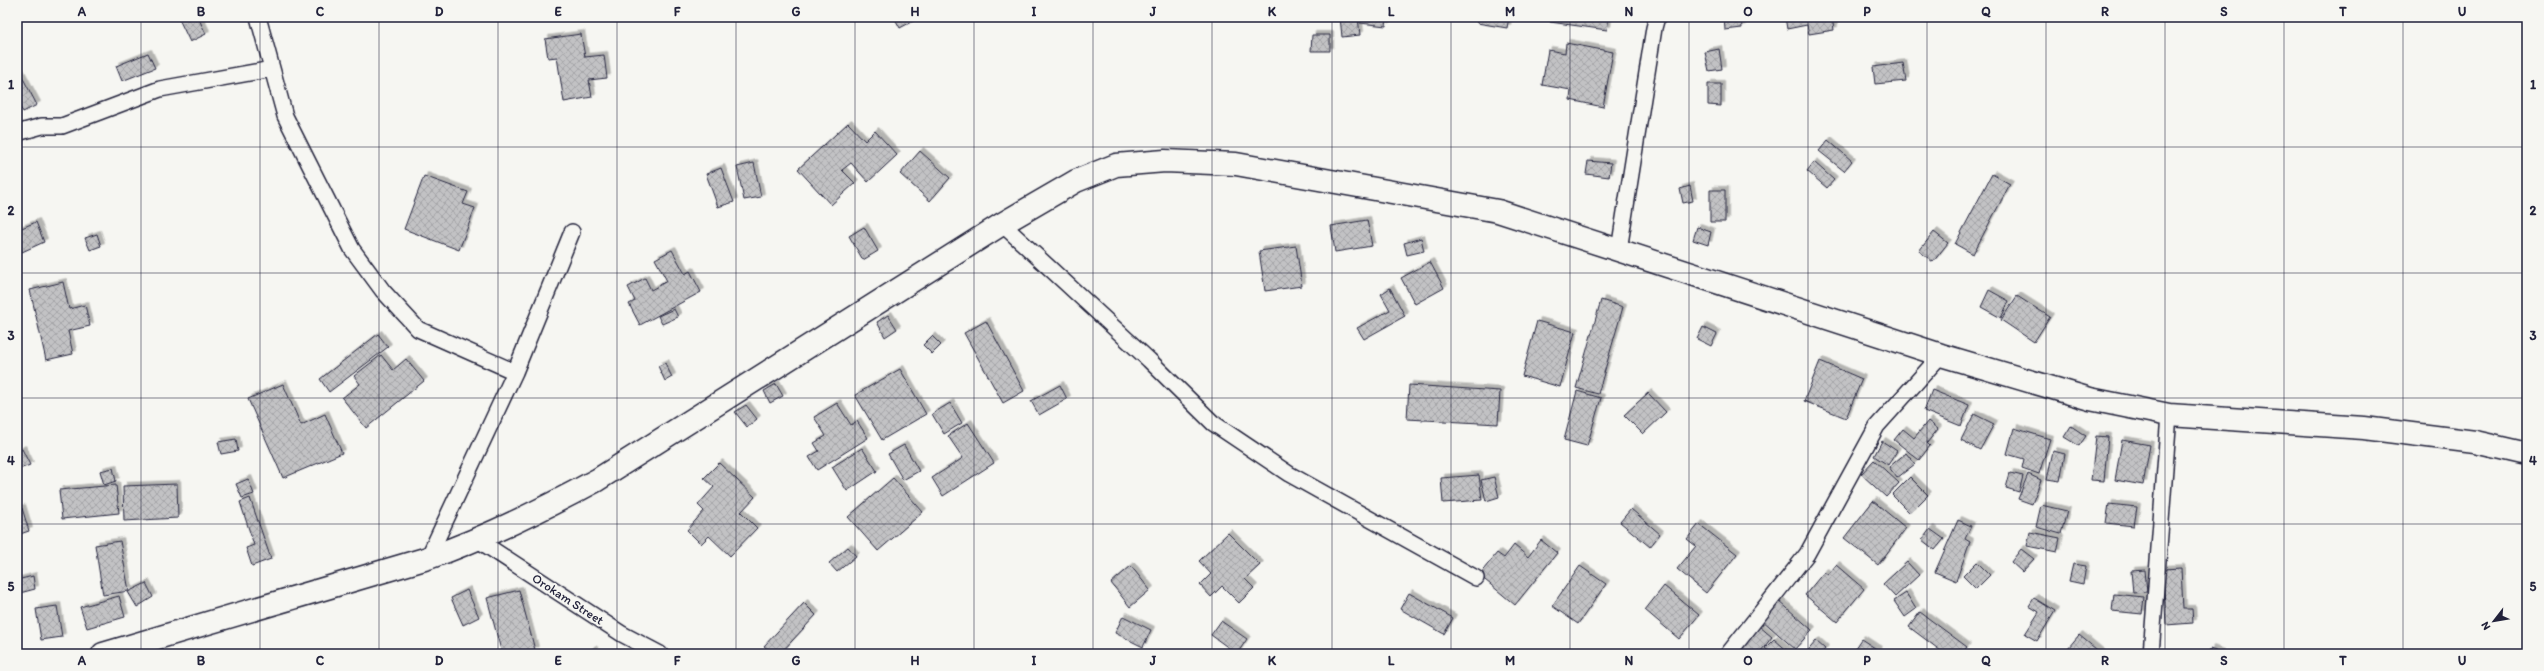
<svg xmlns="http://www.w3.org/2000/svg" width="2544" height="671" font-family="Itim,sans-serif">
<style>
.building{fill:url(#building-cross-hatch);stroke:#22223b;filter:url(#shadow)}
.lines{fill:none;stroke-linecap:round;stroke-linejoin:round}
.street-casing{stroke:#22223b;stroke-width:18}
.primary-casing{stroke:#22223b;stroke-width:25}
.street{stroke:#f6f6f2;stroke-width:15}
.primary{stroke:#f6f6f2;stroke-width:22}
.grid{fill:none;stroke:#22223b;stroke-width:1;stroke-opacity:0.55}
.labels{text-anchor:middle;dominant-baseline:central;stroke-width:4;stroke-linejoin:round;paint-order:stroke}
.street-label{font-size:13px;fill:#22223b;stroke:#f6f6f2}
.neatline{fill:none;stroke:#22223b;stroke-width:1.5}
.grid-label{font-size:13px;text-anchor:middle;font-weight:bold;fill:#22223b}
</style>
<defs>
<pattern id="building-cross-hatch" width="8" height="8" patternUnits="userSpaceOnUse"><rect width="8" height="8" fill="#c2c2c4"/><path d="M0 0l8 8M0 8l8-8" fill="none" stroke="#a6a6a9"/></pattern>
<filter id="shadow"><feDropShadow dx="3.5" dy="-3.5" stdDeviation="0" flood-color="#0004"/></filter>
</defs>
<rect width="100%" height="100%" fill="#f6f6f2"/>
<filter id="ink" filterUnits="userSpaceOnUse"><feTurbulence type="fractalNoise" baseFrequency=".025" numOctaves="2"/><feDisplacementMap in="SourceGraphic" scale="8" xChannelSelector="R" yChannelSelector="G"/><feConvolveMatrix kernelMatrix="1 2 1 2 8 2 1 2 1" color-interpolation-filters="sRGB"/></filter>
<g filter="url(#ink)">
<path class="building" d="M178 17H198L206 34 190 42Z
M894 17H913L915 20 900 28Z
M1340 17H1358L1360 35 1342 37Z
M1361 17H1387L1386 26 1360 23Z
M1478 17H1509L1507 28 1477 23Z
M1551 17H1609L1607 30 1550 22Z
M1741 17 1742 28 1725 30 1724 18Z
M1785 17H1832L1834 30 1809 34 1807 25 1787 29Z
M581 34 585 57 604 55 607 78 589 80 592 97 564 102 557 57 548 58 545 39Z
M1312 35H1330V51H1311Z
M1566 43 1613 52 1603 107 1570 100 1571 90 1542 85 1548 50 1565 53Z
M1719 49 1722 69 1709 71 1705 52Z
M148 53 155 68 122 81 116 66Z
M1903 63 1906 81 1875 84 1873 67Z
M18 69 37 105 23 112 17 102Z
M1708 84H1721V106L1708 105Z
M848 123 865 141 875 131 897 155 868 182 851 163 842 170 855 183 831 205 798 169Z
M1828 140 1852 161 1844 171 1819 151Z
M920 151 950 178 930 201 900 174Z
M1588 161 1611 163 1609 177 1586 174Z
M1814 162 1834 180 1827 188 1807 171Z
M754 163 761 197 744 200 737 167Z
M721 168 734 202 718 207 706 174Z
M1992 174 2010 184 1973 254 1955 244Z
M424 176 468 192 463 204 475 208 459 250 404 229Z
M1690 186 1693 201 1683 203 1680 189Z
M1710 190H1725V222H1710Z
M1367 220 1372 246 1335 252 1331 226Z
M36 222 44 242 22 252 17 242V230Z
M864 227 878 251 863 260 849 236Z
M1697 227 1711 232 1708 245 1693 240Z
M1934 232 1948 243 1933 262 1919 251Z
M97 234 101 246 90 250 85 238Z
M1421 238 1424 251 1407 255 1404 243Z
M1296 246 1302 286 1265 291 1259 251Z
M672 250 685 274 690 271 701 292 640 325 629 304 635 301 628 287 645 278 651 290 667 281 655 259Z
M1430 262 1444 288 1415 304 1401 278Z
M63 282 69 309 85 305 90 326 68 331 73 354 46 360 30 290Z
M1390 288 1405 316 1364 339 1357 328 1390 310 1381 294Z
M1989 290 2009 301 2001 318 1981 307Z
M2017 296 2050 317 2034 342 2001 320Z
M1601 300 1623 307 1598 394 1576 388Z
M674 309 678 317 662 324 658 316Z
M888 315 897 329 885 337 877 322Z
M986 321 1024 391 1003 403 964 333Z
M1537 321 1575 332 1560 387 1522 376Z
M1703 327 1717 334 1711 346 1697 339Z
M378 334 388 347 329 392 320 379Z
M932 336 941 345 932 354 923 345Z
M381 355 393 370 406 359 424 381 366 428 342 398 360 384 354 376Z
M1820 361 1862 379 1846 418 1804 401Z
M665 363 672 377 665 381 658 366Z
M900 369 926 414 882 440 855 395Z
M283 384 301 425 325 414 342 453 283 478 248 399Z
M776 384 783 396 770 403 764 391Z
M1060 385 1067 399 1039 415 1031 401Z
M1409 385 1500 391 1498 424 1407 419Z
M1932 390 1969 405 1961 426 1924 411Z
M1577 391 1601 398 1587 446 1564 440Z
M1648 393 1666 412 1643 434 1624 415Z
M837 403 851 425 857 421 868 438 817 470 809 457 819 451 814 443 826 436 814 417Z
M950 403 962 423 944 434 932 414Z
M746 405 757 419 747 427 735 412Z
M1974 414 1994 424 1980 450 1961 440Z
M1928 421 1938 429 1927 443 1930 446 1919 460 1894 440 1903 429 1914 438Z
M968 423 994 463 943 496 932 478 963 458 948 436Z
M2071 426 2086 436 2079 446 2064 437Z
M2014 428 2050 439 2039 474 2022 468 2024 459 2007 454Z
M2096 436 2108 437 2104 481 2091 480Z
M236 439 238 451 221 454 218 442Z
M2122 440 2150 445 2143 485 2115 480Z
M1882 441 1897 451 1888 465 1874 456Z
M904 445 919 471 903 480 888 454Z
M862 448 877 471 847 491 832 467Z
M22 449 30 465 17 470V452Z
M2053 451 2065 454 2060 481 2047 479Z
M1906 453 1915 464 1897 478 1889 467Z
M1874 460 1899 483 1886 497 1861 474Z
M719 463 755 497 741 512 757 528 730 556 709 536 701 544 687 530 704 511 698 505 714 487 704 478Z
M113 468 116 481 104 485 100 471Z
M2010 473 2023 476 2019 492 2006 488Z
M2028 474 2041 480 2032 504 2018 499Z
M1479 475 1482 500 1443 503 1441 478Z
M1494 477 1499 497 1486 501 1481 480Z
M1910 477 1928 495 1910 513 1892 495Z
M893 478 923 512 878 551 848 517Z
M248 479 254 494 242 498 236 484Z
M177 484 178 518 124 521 123 486Z
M116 485 119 513 62 519 59 490Z
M250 498 271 559 252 566 246 548 254 545 240 502Z
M1873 501 1906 528 1878 565 1844 538Z
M2109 504 2137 507 2134 526 2106 523Z
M2041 505 2067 511 2061 534 2036 527Z
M22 508 29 531 17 535V509Z
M1631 509 1660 534 1650 547 1620 522Z
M1958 520 1971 526 1965 539 1970 542 1956 581 1935 572Z
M1699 524 1737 554 1706 593 1677 569 1696 546 1687 539Z
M1930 529 1944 539 1935 550 1922 540Z
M2030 532 2060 538 2057 552 2027 546Z
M1228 533 1260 565 1245 579 1254 588 1239 603 1222 586 1211 597 1200 585 1211 574 1199 561Z
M1541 540 1557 553 1515 605 1479 575 1497 553 1504 558 1514 545 1528 557Z
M120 541 129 591 103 595 95 545Z
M848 547 856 556 837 572 829 563Z
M2021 549 2034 559 2022 572 2011 562Z
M1907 562 1919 575 1895 597 1883 584Z
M1977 562 1990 575 1976 589 1963 576Z
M2073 564 2086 566 2083 584 2069 581Z
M1836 565 1864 589 1837 622 1805 595 1824 572 1828 575Z
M1131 566 1150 590 1130 607 1111 583Z
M1580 566 1606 584 1578 624 1552 606Z
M2181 568 2183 609H2192L2193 623 2166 625 2163 569Z
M2145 570 2147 592 2133 593 2131 571Z
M33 576 35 589 20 593 17 580Z
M146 583 153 597 137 607 128 592Z
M1664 586 1699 615 1679 639 1645 610Z
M467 590 479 617 463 625 451 598Z
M519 590 535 650 518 654H502L487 598Z
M1409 593 1453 618 1444 634 1400 609Z
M1906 593 1916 609 1905 617 1894 601Z
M2114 594 2144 597 2142 614 2112 611Z
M119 596 125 617 87 628 80 607Z
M2034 598 2055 611 2037 641 2025 634 2039 612 2029 606Z
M1779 601 1812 630 1795 649 1762 620Z
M804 603 816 615 780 654H773L764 646Z
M57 606 62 637 41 640 36 609Z
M1920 612 1967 647 1961 654H1945L1909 627Z
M1123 616 1151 630 1143 647 1115 633Z
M1221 621 1247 639 1237 654 1211 635Z
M1759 626 1772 637 1761 651 1765 654H1743L1739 651Z
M2079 635 2102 654H2063Z
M1774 639 1791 654H1772L1765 648Z
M1861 639 1878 650 1875 654H1858L1853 651Z
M1816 641 1825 649 1821 654H1805Z
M592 649 598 654H587Z
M2210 649 2221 653V654H2209Z"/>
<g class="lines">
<defs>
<path id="street" d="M258 17 285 116 352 249 383 291 418 329 515 372
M17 133 42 126H62L160 89 272 69
M1002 224 1149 360 1213 423 1289 474 1476 578
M1619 250 1654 28 1657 17
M478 540 622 634 660 654
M428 558 515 372 572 232
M1728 654 1807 554 1877 426 1941 355
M2151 654 2169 415"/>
<path id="primary" d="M103 654 428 558C488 537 542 510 597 480L1002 224 1076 181 1116 165 1165 161 1236 164 1498 211 1941 355 2090 399 2169 415 2364 428 2475 442 2527 454"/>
</defs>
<use href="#street" class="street-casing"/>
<use href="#primary" class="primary-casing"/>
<use href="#street" class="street"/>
<use href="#primary" class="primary"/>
</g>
</g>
<path class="grid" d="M141 17V654M260 17V654M379 17V654M498 17V654M617 17V654M736 17V654M855 17V654M974 17V654M1093 17V654M1212 17V654M1332 17V654M1451 17V654M1570 17V654M1689 17V654M1808 17V654M1927 17V654M2046 17V654M2165 17V654M2284 17V654M2403 17V654M17 147H2527M17 273H2527M17 398H2527M17 524H2527"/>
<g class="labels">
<g class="street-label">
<text transform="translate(568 599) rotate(33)">Orokam Street</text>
</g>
</g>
<rect width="2544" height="671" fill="none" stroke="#f6f6f2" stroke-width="44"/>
<g transform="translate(2494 621) rotate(239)" stroke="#f6f6f2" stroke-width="3" paint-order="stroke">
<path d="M0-3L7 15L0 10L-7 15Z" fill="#22223b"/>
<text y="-6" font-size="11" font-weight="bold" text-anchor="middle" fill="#22223b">N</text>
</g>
<rect x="22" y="22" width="2500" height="627" class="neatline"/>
<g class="grid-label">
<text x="82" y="16">A</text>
<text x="201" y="16">B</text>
<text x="320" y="16">C</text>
<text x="439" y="16">D</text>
<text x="558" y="16">E</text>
<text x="677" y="16">F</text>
<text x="796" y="16">G</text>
<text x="915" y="16">H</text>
<text x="1034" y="16">I</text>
<text x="1153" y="16">J</text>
<text x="1272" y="16">K</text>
<text x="1391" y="16">L</text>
<text x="1510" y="16">M</text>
<text x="1629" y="16">N</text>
<text x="1748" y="16">O</text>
<text x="1867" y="16">P</text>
<text x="1986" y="16">Q</text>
<text x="2105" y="16">R</text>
<text x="2224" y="16">S</text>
<text x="2343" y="16">T</text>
<text x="2462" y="16">U</text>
<text x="11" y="89">1</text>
<text x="2533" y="89">1</text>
<text x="11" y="215">2</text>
<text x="2533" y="215">2</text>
<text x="11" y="340">3</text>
<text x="2533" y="340">3</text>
<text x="11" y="465">4</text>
<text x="2533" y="465">4</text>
<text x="11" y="591">5</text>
<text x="2533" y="591">5</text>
<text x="82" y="665">A</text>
<text x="201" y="665">B</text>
<text x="320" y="665">C</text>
<text x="439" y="665">D</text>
<text x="558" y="665">E</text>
<text x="677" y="665">F</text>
<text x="796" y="665">G</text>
<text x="915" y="665">H</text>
<text x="1034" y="665">I</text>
<text x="1153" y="665">J</text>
<text x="1272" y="665">K</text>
<text x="1391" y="665">L</text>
<text x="1510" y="665">M</text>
<text x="1629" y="665">N</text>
<text x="1748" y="665">O</text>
<text x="1867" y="665">P</text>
<text x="1986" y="665">Q</text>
<text x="2105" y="665">R</text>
<text x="2224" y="665">S</text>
<text x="2343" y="665">T</text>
<text x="2462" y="665">U</text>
</g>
</svg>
